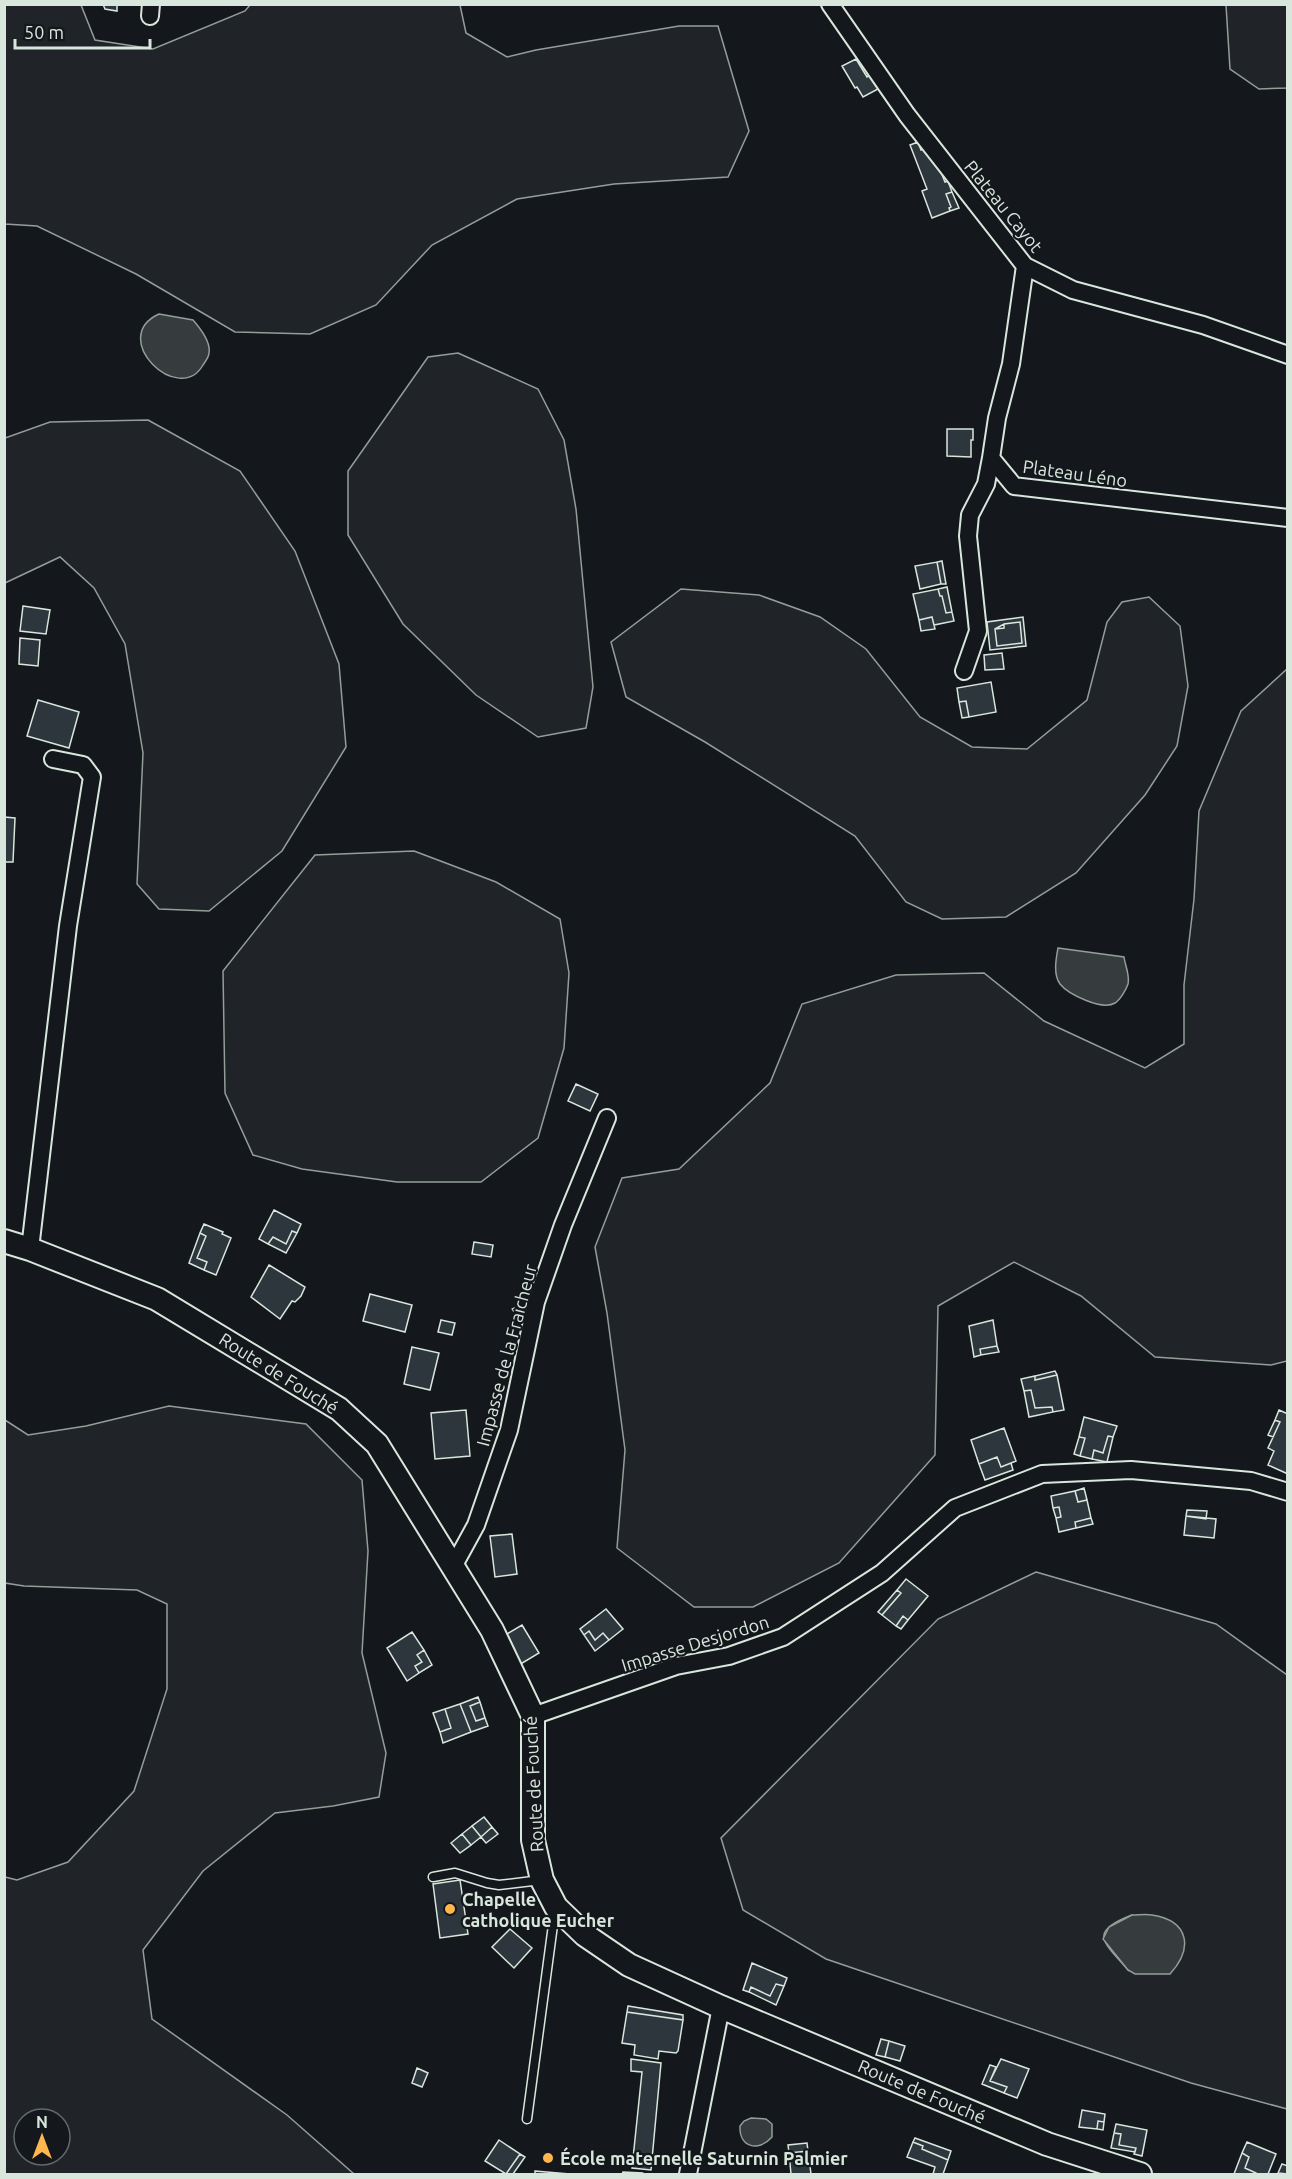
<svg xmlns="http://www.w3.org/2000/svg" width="1292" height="2179" font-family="Ubuntu,sans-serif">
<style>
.green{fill:#202428;stroke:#939e99;stroke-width:1.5;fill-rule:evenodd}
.water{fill:#363b3e;stroke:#939e99;stroke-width:1.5}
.building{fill:#2c363c;stroke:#d8e6dc;stroke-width:1.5;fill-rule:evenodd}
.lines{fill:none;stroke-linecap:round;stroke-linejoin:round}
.service-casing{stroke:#d8e6dc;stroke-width:11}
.minor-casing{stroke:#d8e6dc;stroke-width:20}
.secondary-casing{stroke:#d8e6dc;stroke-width:26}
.service{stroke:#14181c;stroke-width:8}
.minor{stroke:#14181c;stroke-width:16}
.secondary{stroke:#14181c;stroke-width:22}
.poi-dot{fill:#ffb74d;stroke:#14181c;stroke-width:2}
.labels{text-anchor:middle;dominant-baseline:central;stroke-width:4.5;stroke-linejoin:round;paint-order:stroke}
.street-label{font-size:18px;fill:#d8e6dc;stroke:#14181c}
.poi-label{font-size:18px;font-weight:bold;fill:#d8e6dc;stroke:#14181c;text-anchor:start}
</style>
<rect width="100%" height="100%" fill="#14181c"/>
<path class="green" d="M250 5H460L466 33 507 57 536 50 679 26H718L749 131 728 177 614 184 517 199 432 245 376 305 310 334 235 332 136 274 37 226 5 224V5H81L95 40 153 49 245 11Z
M1226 5H1287V88L1259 89 1230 69Z
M458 353 538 389 564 440 576 509 593 687 586 728 538 737 476 695 403 624 348 535V471L428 357Z
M148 420 240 471 295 551 339 664 346 747 282 851 209 911 159 909 137 884 143 753 125 644 94 588 60 557 5 583V438L50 422Z
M681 589 759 595 820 617 866 649 920 717 972 747 1027 749 1087 700 1107 622 1122 602 1149 597 1180 626 1188 686 1177 746 1145 795 1076 873 1006 917 942 919 906 902 855 836 705 742 626 697 611 642Z
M1287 669V1361L1271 1365 1155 1357 1081 1296 1014 1262 938 1306 935 1455 839 1563 753 1607H694L617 1548 625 1450 607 1313 595 1247 622 1178 679 1169 770 1083 802 1004 896 975 984 973 1044 1021 1145 1068 1184 1044V985L1194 899 1199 811 1241 711Z
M414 851 496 882 560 919 569 973 564 1048 538 1138 481 1182H397L302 1169 253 1155 225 1093 223 971 315 855Z
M169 1406 306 1424 362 1480 368 1551 362 1653 386 1753 379 1797 333 1806 275 1813 203 1871 143 1950 152 2019 287 2115 354 2174H5V1877L17 1880 68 1862 134 1791 167 1689V1604L137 1590 24 1586 5 1583V1420L28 1435 86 1426ZM24 2119H60V2155H24Z
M1036 1572 1216 1624 1287 1675V2109L1191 2083 826 1959 743 1910 721 1838 938 1619ZM1132 1915 1128 1970C1104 1942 1087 1932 1132 1915Z"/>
<path class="water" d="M159 314 193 320C200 328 211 342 209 353 209 357 205 362 203 365 179 407 107 338 159 314Z
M1058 948 1124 957C1125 965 1130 975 1128 984 1126 990 1120 1000 1115 1003 1102 1011 1068 994 1060 984 1053 974 1056 959 1058 948Z
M1132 1915C1139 1915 1146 1914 1152 1915 1190 1921 1193 1949 1170 1974H1135L1128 1970 1103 1939 1109 1927Z
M751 2118 766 2119 772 2124V2137C759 2152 739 2148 740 2126L744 2121Z"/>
<path class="building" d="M103 4H117V11L105 9Z
M856 59 867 77 869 75 878 89 863 97 857 87 855 88 842 66Z
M918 142 921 150 926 148 933 152 945 182 948 181 952 192 946 194 951 207 949 208 950 211 932 218 922 191 927 189 910 145Z
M952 192 959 208 950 211 949 208 951 207 946 194Z
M947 429H973V440H971V457L947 456Z
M942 561 946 584H941L937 562Z
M937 562 941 584 920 589 915 566Z
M947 587 952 612 946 613 942 596H940L938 589Z
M938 589 940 596H942L946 613 952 612 954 621 934 625 932 617 919 620 913 594Z
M23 606 50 610 46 634 20 631Z
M932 617 935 629 921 631 919 620Z
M1023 617 1026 646 990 650 987 622ZM1020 622 1022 643 997 646 995 629 1004 624Z
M1020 622 1022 643 997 646 995 629 1004 628V624Z
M20 638 40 640 38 666 19 664Z
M1002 653 1004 669 985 670 984 655Z
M991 682 996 712 969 717 966 701 959 702 957 688Z
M38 700 79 712 69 748 27 736Z
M966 701 969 717 962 718 959 702Z
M4 817 15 818 13 862H4Z
M576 1084 598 1094 590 1111 568 1101Z
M274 1210 301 1224 297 1233 292 1231 286 1244 273 1237 268 1244 259 1239Z
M204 1224 223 1232 222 1234 231 1238 216 1275 204 1270 207 1262 197 1258 206 1236 200 1233Z
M292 1231 297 1233 286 1253 268 1244 273 1237 286 1244Z
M200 1233 206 1236 197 1258 207 1262 204 1270 189 1263Z
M474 1242 493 1245 491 1257 472 1254Z
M269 1265 305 1287 301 1296 295 1302 292 1301 280 1319 251 1297Z
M370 1294 412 1305 405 1332 363 1321Z
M441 1320 455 1323 452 1335 438 1332Z
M993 1320 997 1346 980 1349 981 1355 974 1357 969 1326Z
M997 1346 999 1352 981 1355 980 1349Z
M412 1347 439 1353 430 1390 404 1384Z
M1055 1371 1057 1375 1035 1380V1376Z
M1057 1375 1064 1410 1053 1412 1052 1407 1035 1408 1031 1390 1024 1391 1021 1379 1035 1376V1380Z
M1031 1390 1035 1408 1052 1407 1053 1412 1029 1417 1024 1391Z
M466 1410 470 1456 435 1459 431 1413Z
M1279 1410 1288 1414V1474L1268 1465 1274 1451 1268 1448 1280 1422 1275 1420Z
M1084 1417 1117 1426 1113 1437 1108 1436 1103 1453 1094 1450 1092 1459 1080 1456 1085 1438 1079 1437Z
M1275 1420 1280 1422 1273 1437 1268 1435Z
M1004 1428 1016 1461 1001 1467 997 1457 979 1464 971 1440Z
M1108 1436 1113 1437 1107 1462 1092 1459 1094 1450 1103 1453Z
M1079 1437 1085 1438 1080 1456 1074 1454Z
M997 1457 1001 1467 1011 1463 1013 1470 985 1480 979 1464Z
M1084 1488 1087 1500 1078 1502 1075 1491Z
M1075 1491 1078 1502 1087 1500 1091 1518 1075 1522 1076 1528 1059 1532 1056 1518 1061 1517 1059 1507 1053 1508 1051 1496Z
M1059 1507 1061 1517 1056 1518 1053 1508Z
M1187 1510 1207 1511 1206 1519 1186 1516Z
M1186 1516 1216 1519 1214 1538 1184 1535Z
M1091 1518 1093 1524 1076 1528 1075 1522Z
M512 1534 517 1574 495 1577 490 1536Z
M906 1579 928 1596 908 1620 903 1616 896 1626 882 1615 901 1593 897 1590Z
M897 1590 901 1593 882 1615 878 1612Z
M606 1609 623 1629 609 1640 603 1633 595 1640 589 1631 584 1635 580 1629Z
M903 1616 908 1620 901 1629 896 1626Z
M522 1625 539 1653 514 1668 497 1640Z
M589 1631 595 1640 603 1633 609 1640 595 1651 584 1635Z
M412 1632 424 1650 417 1655 422 1662 415 1666 419 1673 407 1681 387 1648Z
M424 1650 432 1665 419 1673 415 1666 422 1662 417 1655Z
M478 1697 480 1702 470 1706 476 1721 485 1718 488 1726 471 1732 460 1704Z
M480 1702 485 1718 476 1721 470 1706Z
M460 1704 471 1732 443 1743 440 1732 451 1728 445 1709Z
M445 1709 451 1728 440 1732 433 1713Z
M484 1817 492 1827 481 1837 472 1826Z
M472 1826 481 1837 471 1845 462 1834Z
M492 1827 498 1834 486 1843 481 1837Z
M462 1834 471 1845 460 1853 451 1843Z
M460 1880 468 1934 440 1938 433 1884Z
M510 1929 532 1948 514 1968 492 1947Z
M752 1963 787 1978 784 1986 776 1984 770 1996 751 1987 749 1992 743 1990Z
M776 1984 784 1986 776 2005 749 1992 751 1987 770 1996Z
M628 2006 683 2015V2020L627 2012Z
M627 2012 683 2020 678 2051 676 2053 659 2051 658 2059 634 2055 635 2045 622 2043Z
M881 2039 889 2041 885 2057 876 2055Z
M889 2041 905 2046 900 2061 885 2057Z
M631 2059 661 2063 651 2170 632 2168 642 2072 631 2071Z
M1001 2059 1029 2069 1017 2098 1004 2093 1007 2087 990 2081Z
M990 2065 996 2067 990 2081 1007 2087 1004 2093 982 2084Z
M417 2068 428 2073 422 2087 412 2083Z
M1082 2110 1105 2114 1104 2122 1098 2121 1097 2129 1079 2127Z
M1098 2121 1104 2122 1103 2130 1097 2129Z
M1116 2124 1147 2130 1142 2156 1134 2154 1136 2148 1119 2145 1121 2134 1114 2133Z
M1114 2133 1121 2134 1119 2145 1136 2148 1135 2152 1111 2148Z
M915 2138 951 2151 948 2160 922 2149 923 2146 913 2142Z
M499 2140 520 2154 506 2174 485 2161Z
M913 2142 923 2146 922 2149 948 2160 943 2174H933L935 2167 907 2157Z
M1247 2142 1276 2154 1268 2174H1256V2173L1245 2168 1249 2157 1242 2153Z
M807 2143 808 2151 789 2153 788 2145Z
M808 2151 811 2174H791L789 2153Z
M1242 2153 1249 2157 1245 2168 1256 2173V2174H1234Z
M520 2154 525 2157 513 2174H506Z
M1282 2164 1288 2166V2174L1278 2173Z
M535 2171 570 2174H575H535Z
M623 2172 642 2173 641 2174H622Z"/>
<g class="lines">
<defs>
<path id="service" d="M433 1877 455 1873 487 1883 499 1885 541 1880
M527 2119 555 1910"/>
<path id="minor" d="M830 4 907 115 1025 266 1073 290 1203 325 1288 355
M150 16 151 4
M1025 266 1011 364 997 418 991 458 1014 486 1288 518
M964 671 978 631 968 536 970 515 986 484 991 458
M30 1249 68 926 92 777 83 765 53 759
M453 1567 476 1525 509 1430 536 1302 563 1225 607 1118
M533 1716 676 1666 729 1656 783 1637 882 1573 955 1508 1042 1474 1131 1470 1251 1481 1288 1492
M688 2174 721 2007"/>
<path id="secondary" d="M4 1241 30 1249 157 1299 339 1409 377 1444 492 1630 533 1716V1840L542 1880 556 1907 585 1935 629 1965 721 2007 1047 2144 1140 2174"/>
</defs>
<use href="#service" class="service-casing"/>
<use href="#minor" class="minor-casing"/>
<use href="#secondary" class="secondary-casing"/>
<use href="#service" class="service"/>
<use href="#minor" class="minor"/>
<use href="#secondary" class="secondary"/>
</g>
<g class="poi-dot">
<circle cx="450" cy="1909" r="6"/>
<circle cx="548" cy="2158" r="6"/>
</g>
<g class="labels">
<g class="street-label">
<text transform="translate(1004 206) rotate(51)">Plateau Cayot</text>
<text transform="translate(1075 473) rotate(8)">Plateau Léno</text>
<text transform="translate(506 1355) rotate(-75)">Impasse de la Fraîcheur</text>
<text transform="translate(279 1373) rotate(32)">Route de Fouché</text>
<text transform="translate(695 1643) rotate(-17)">Impasse Desjordon</text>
<text transform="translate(533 1784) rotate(-93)">Route de Fouché</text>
<text transform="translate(922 2091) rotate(23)">Route de Fouché</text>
</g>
<g class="poi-label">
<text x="462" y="1899">Chapelle<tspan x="462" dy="21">catholique Eucher</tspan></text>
<text x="560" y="2158">École maternelle Saturnin Palmier</text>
</g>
</g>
<rect width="1292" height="2179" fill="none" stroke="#d8e6dc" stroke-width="12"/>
<g transform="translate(42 2137)"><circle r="28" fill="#14181c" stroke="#626a69" stroke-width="1.5"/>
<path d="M0-4.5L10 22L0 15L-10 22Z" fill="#ffb74d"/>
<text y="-9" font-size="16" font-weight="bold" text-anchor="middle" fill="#d8e6dc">N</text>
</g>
<path d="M15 39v9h135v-9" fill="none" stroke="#d8e6dc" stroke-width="3"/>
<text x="24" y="39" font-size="18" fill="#d8e6dc" stroke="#14181c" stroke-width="4.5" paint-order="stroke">50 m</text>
</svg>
